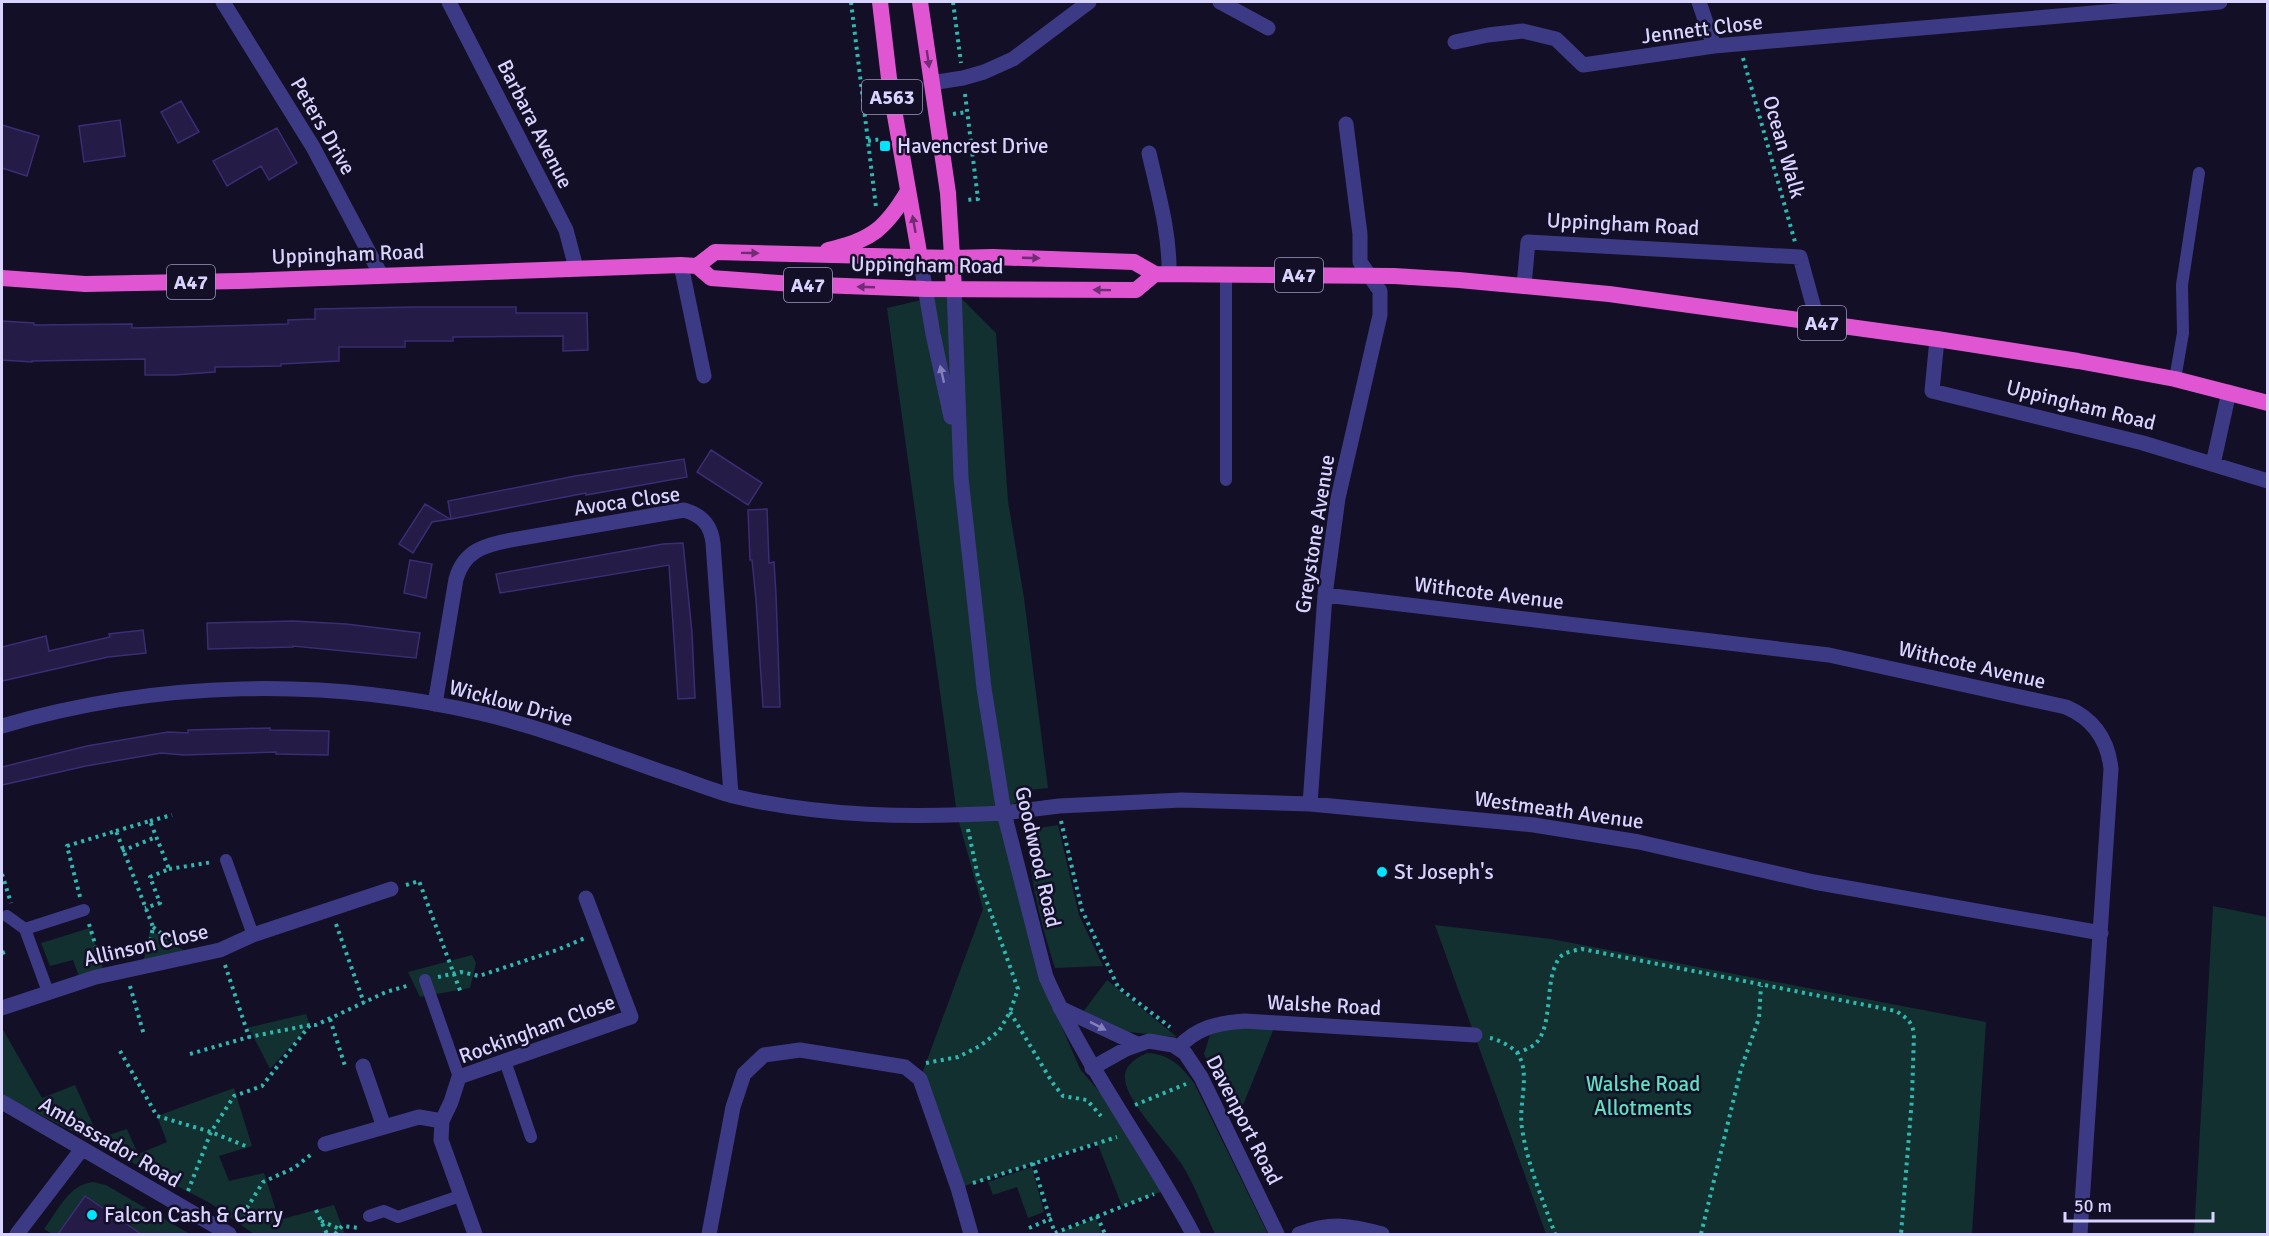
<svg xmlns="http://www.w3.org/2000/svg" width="2269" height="1236" font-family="Signika,sans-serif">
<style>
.green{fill:#12302f}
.building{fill:#241b47;stroke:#3b2d73;stroke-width:1.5}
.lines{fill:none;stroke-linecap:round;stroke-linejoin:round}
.path{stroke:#2fb8b0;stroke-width:4;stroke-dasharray:3 4.5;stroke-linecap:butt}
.service{stroke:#3d3a85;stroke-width:12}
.minor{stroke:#3d3a85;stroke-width:15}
.tertiary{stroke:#3d3a85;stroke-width:15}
.trunk{stroke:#e055d1;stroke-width:16}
.oneway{fill:#6f2e73}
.oneway2{fill:#837fbc}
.poi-dot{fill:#00e5ff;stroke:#130f26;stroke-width:2}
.labels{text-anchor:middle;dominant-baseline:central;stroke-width:5;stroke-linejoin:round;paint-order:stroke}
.shield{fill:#130f26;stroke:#9e99be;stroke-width:1.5}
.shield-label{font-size:20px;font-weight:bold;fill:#d9d4ff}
.street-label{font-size:21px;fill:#d9d4ff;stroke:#130f26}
.poi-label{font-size:21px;fill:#d9d4ff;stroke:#130f26;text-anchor:start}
.park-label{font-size:21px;fill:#5fe0c0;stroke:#130f26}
</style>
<rect width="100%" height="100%" fill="#130f26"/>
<path class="green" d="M955 292 996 333 1008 501 1024 598 1048 788 1029 790 1004 813 1039 974 1080 1069 1109 1103 1169 1189 1122 1206 1097 1142 958 1188 920 1079 983 909 957 815 887 308Z
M1058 825 1079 915 1103 966 1055 968C1044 933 1026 871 1030 835L1039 828Z
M2213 906 2267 917V1234H2194Z
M1435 925 1551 939 1986 1022 1972 1234H1546Z
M90 928 105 975 81 982 73 960 50 966 41 943Z
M150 930 190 954 143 964Z
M472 955 476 963 470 988 420 997 408 972Z
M1107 980 1177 1037 1120 1031 1080 1016Z
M306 1014 310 1025 270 1069 251 1032 246 1028Z
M1213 1025 1275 1026 1237 1120 1204 1054Z
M2 1028 42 1098 75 1085 99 1138 127 1129 138 1154 167 1142 157 1116 234 1088 252 1146 219 1156 229 1181 264 1173 279 1220 334 1205 345 1234H254L210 1203 2 1095Z
M1147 1053C1170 1054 1181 1066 1194 1083L1268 1234H1215C1204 1211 1195 1185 1181 1163 1168 1144 1126 1101 1125 1079 1124 1065 1136 1058 1147 1053Z
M1032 1167 1044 1212 1028 1218 1017 1187 993 1195 988 1182Z
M93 1182 106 1185 190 1234H141L85 1196 58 1234H52L44 1229C57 1212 69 1184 93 1182Z
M1096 1218 1102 1234 1057 1233Z"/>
<path class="building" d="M181 101 199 132 178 143 161 112Z
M120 120 125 156 84 162 79 126Z
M2 125 39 136 27 176 2 168Z
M277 128 297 163 269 180 261 166 227 186 213 161Z
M415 307H516V313H587L588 350 563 351V336L453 337V341H405V347H339V361L281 364V366L215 367V372L174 375H145V359L32 361V362L2 360V321L34 323V325L132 324V328L180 327 288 324V320L315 319V309Z
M711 450 762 483 748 505 697 472Z
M684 459 687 477 586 495V493L451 519 448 501 575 476Z
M425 504 450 519 432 522 413 553 399 544Z
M767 509 769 563 774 562 776 594 780 707H763L756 600 752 560H750L748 510Z
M683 543 692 633 695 698 678 699 669 565 500 593 496 574 663 544Z
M410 560 432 564 426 598 404 593Z
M293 621 346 624 420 633 416 658 293 646V647L208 649 207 623Z
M143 630 146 653 108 657 2 681V647L46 636 49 651 110 637 109 634Z
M270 728V730L329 731 328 755 276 754V752L184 755 161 753 86 766 2 785V767L87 746 168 732 188 733V730Z
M85 1196 141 1234H58Z"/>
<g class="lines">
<path class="path" d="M851 2 876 207
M953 2 961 63
M1743 58 1795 242
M965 94 978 199 966 200
M953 114 967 112
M868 141 882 139
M150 821 172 815
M1061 821 1082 910 1118 987 1170 1027
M116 831 150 821 169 869 150 877 160 903 145 908
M122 851 156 837
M169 869 213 862
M2 874 11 903
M406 885 419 881 461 993
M80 897 67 846 116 831 153 927 149 949
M89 924 100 960
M336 924 364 1003
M153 927 174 943
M2 953 5 952
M225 965 249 1037 310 1025
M438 977 461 972 479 976 557 950 585 938
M130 986 144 1035
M1010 1012 1052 1082 1063 1096 1087 1100 1101 1116
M330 1019 345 1066
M1490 1038C1499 1040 1512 1046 1518 1054 1531 1075 1518 1104 1522 1128 1527 1164 1543 1200 1555 1234
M120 1051 157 1116 211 1132 248 1147
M1517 1053C1522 1051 1530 1048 1534 1045 1554 1028 1544 982 1558 960 1562 952 1573 951 1582 949L1896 1011C1907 1018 1912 1022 1914 1034L1912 1098 1901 1234
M190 1054 249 1037
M926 1063 958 1057 980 1046 999 1031 1010 1012 1018 989 978 877 968 829
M1135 1105 1186 1084
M1033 1163 1050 1219
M973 1183 1117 1137
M188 1191 211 1132 234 1096 262 1086 310 1025H316L386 992 410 985
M316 1210 327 1234
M1097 1216 1105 1234
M239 1221 263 1182 294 1168 313 1153
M321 1221 340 1229
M1029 1228 1050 1219 1055 1233 1154 1194
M335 1234 342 1226 360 1228
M1701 1234 1741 1069 1759 1018 1761 986"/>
<path class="service" d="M2175 379 2183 333 2182 285 2199 173
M1226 480V275
M226 860 253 935
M7 916 25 929
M425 980 459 1077
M48 992 25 929 84 910
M505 1061 531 1137
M369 1216 384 1211 398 1217 404 1215 460 1196"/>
<path class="minor" d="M223 2 313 147 381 275
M449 2 566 230 576 268
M1220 2 1268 28
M1699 2 1714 46
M1455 42 1488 35 1523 31 1556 39 1583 65 1714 46 2220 2
M931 83 963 78 984 72 1013 59 1089 2
M1149 153C1158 193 1170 233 1169 274
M681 265 704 376
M1524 285 1528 242 1800 257 1818 323
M1937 339 1932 391 2143 443 2268 481
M2213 464 2229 392
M1325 595 1829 655 2066 707C2094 719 2108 740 2111 769L2080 1234
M435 704 456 579C464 551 484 545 511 540L684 510C702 515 711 525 713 543L731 795
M1310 804 1325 595 1338 498 1380 315V291L1360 262V234L1346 124
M1004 813 1059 806 1182 800 1310 804 1534 825 1639 842 1814 882 2101 933
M2 1008 96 977 220 950 253 935 391 889
M1060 1008 1137 1044
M1178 1048C1197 1027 1218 1023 1245 1021L1475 1035
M363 1066 384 1127
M1092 1068 1126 1049 1149 1041 1173 1045 1185 1053 1201 1077 1277 1234
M2 1102 229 1234
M325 1144 419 1117 442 1121
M17 1234 82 1149
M475 1234 441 1140 442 1121 451 1102 459 1077 631 1017 586 898
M709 1234 733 1107 744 1074 764 1055 800 1050 905 1067 920 1079 958 1188 971 1234
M1299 1234C1331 1222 1350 1225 1382 1234"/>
<path class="tertiary" d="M920 258 933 334 951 417
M954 288 961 478 984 688 1004 813 1046 977C1086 1068 1147 1147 1193 1234
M2 726C158 680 325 677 484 714 546 729 605 752 665 773 687 780 710 790 733 796 821 817 913 818 1004 813"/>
<path class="trunk" d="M880 2 890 87 920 258
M920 2 948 193 954 288
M828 250C871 241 886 228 908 191
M697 266 715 252 952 258 993 257 1134 262 1155 274 1394 276 1459 280 1609 294 1937 339 2078 361 2175 379 2268 403
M2 278 85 284 239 281 681 265 697 266 711 278 793 284 925 289 1136 290 1155 274"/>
</g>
<defs><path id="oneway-solid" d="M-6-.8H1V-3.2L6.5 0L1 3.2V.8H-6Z" transform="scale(1.5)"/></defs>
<g class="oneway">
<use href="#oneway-solid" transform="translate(928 59) rotate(82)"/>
<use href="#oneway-solid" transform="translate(914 224) rotate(-100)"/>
<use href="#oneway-solid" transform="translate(750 253) rotate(1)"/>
<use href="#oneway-solid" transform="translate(1031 258) rotate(2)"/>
<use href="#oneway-solid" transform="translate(866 287) rotate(-178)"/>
<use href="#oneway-solid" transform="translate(1102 290) rotate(-179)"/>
</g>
<g class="oneway2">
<use href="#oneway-solid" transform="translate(942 374) rotate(-103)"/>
<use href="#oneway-solid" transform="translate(1098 1026) rotate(27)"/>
</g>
<g class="poi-dot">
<rect x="879" y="140" width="12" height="12" rx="3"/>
<circle cx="1382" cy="872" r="6"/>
<circle cx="92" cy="1215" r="6"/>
</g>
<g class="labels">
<g class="shield">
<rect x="862" y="80" width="60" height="34" rx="4.5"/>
<rect x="1275" y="258" width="48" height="34" rx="4.5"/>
<rect x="167" y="265" width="48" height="34" rx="4.5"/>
<rect x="784" y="268" width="48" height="34" rx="4.5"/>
<rect x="1798" y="306" width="48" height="34" rx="4.5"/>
</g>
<g class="shield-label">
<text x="892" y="97">A563</text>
<text x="1299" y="275">A47</text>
<text x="191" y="282">A47</text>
<text x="808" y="285">A47</text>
<text x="1822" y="323">A47</text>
</g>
<g class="street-label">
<text transform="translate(1702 29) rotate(-7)">Jennett Close</text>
<text transform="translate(535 124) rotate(63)">Barbara Avenue</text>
<text transform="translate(323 126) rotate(60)">Peters Drive</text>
<text transform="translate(1784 147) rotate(74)">Ocean Walk</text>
<text transform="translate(1623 224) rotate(3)">Uppingham Road</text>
<text transform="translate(348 254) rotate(-2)">Uppingham Road</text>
<text transform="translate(927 265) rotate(1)">Uppingham Road</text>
<text transform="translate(2081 405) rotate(14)">Uppingham Road</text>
<text transform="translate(627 501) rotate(-8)">Avoca Close</text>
<text transform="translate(1315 534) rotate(-81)">Greystone Avenue</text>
<text transform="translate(1489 593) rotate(7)">Withcote Avenue</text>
<text transform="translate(1972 665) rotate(13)">Withcote Avenue</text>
<text transform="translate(511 703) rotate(15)">Wicklow Drive</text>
<text transform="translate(1559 810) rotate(8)">Westmeath Avenue</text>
<text transform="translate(1038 857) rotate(77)">Goodwood Road</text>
<text transform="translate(146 945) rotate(-13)">Allinson Close</text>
<text transform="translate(1324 1005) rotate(3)">Walshe Road</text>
<text transform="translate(537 1029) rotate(-20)">Rockingham Close</text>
<text transform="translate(1244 1120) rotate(63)">Davenport Road</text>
<text transform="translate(110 1142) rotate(30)">Ambassador Road</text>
</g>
<g class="poi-label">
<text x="897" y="146">Havencrest Drive</text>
<text x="1394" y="872">St Joseph's</text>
<text x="104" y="1215">Falcon Cash &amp; Carry</text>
</g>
<g class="park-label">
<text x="1643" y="1084">Walshe Road<tspan x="1643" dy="24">Allotments</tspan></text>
</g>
</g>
<rect width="2269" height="1236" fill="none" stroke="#d9d4ff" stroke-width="6"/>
<path d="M2065 1212v9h148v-9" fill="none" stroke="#d9d4ff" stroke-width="3"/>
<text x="2074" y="1212" font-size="18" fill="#d9d4ff" stroke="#130f26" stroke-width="4.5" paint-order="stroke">50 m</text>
</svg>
